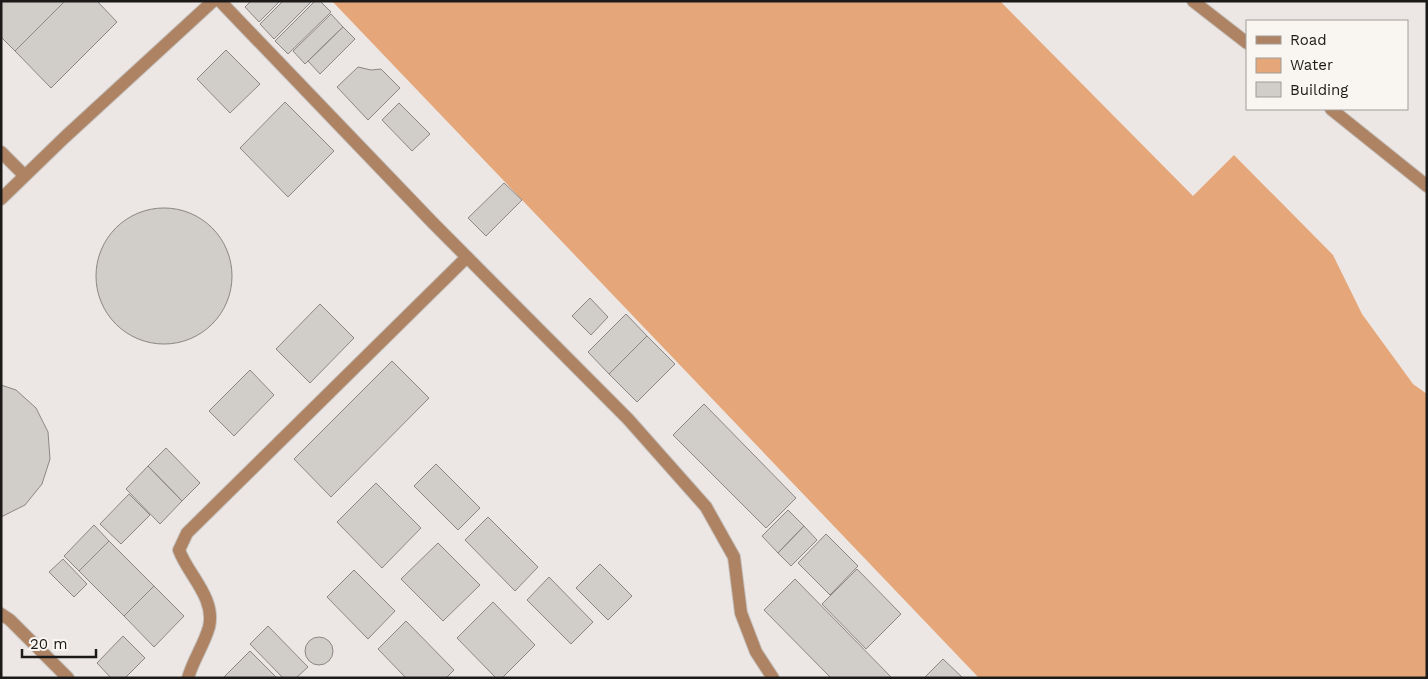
<svg xmlns="http://www.w3.org/2000/svg" width="1428" height="679" font-family="'Work Sans',sans-serif">
<style>
.water{fill:#e5a779}
.building{fill:#d1cdc9;stroke:#8c8784}
.lines{fill:none;stroke-linecap:round;stroke-linejoin:round}
.minor-casing{stroke:#c6c2bf;stroke-width:14}
.minor{stroke:#ae8363;stroke-width:12}
</style>
<rect width="100%" height="100%" fill="#ece7e4"/>
<path class="water" d="M332 1H1000L1193 196 1234 155 1333 255 1362 314 1413 384 1427 394V678H979Z"/>
<path class="building" d="M1 1H65L15 51 1 37Z
M65 1H97L117 22 51 88 15 51Z
M251 1H280L259 22 245 7Z
M283 1H312L274 39 260 24Z
M315 1H320L331 12 288 54 275 41Z
M331 14 343 27 305 64 293 51Z
M343 27 355 39 320 74 308 61Z
M226 50 260 84 230 113 197 79Z
M358 67 371 70 381 69 400 88 368 120 337 87Z
M285 102 334 151 288 197 240 148Z
M399 103 430 134 412 151 382 120Z
M504 183 522 200 486 236 468 218Z
M96 276a68 68 0 1 1 136 0a68 68 0 1 1-136 0Z
M590 298 608 317 591 335 572 316Z
M320 304 354 338 310 383 276 349Z
M626 314 647 336 609 374 588 352Z
M647 336 675 364 637 402 609 374Z
M392 361 429 398 331 497 294 459Z
M250 370 274 395 234 436 209 411Z
M1 385 16 390 36 408 48 432 50 459 42 484 25 505 1 517Z
M704 404 796 498 766 528 673 435Z
M166 448 200 483 182 501 148 466Z
M436 464 480 508 458 530 414 486Z
M148 466 182 501 160 524 126 489Z
M376 483 421 528 382 568 337 522Z
M129 494 150 515 121 544 100 524Z
M788 510 804 526 778 553 762 536Z
M488 517 538 567 515 591 465 540Z
M94 525 109 541 79 571 64 556Z
M804 526 817 540 791 566 778 553Z
M826 534 858 566 830 595 798 563Z
M109 541 154 586 124 616 79 571Z
M438 543 480 585 443 621 401 579Z
M63 559 87 584 74 597 49 572Z
M600 564 632 596 608 620 576 588Z
M857 569 901 614 866 649 822 604Z
M354 570 395 611 368 639 327 597Z
M549 577 593 622 571 644 527 600Z
M795 579 891 677 890 678H831L764 610Z
M154 586 184 616 154 647 124 616Z
M493 602 535 645 502 678H496L457 638Z
M406 621 454 670 446 678H406L378 649Z
M268 626 308 667 296 678H283L250 644Z
M123 636 145 658 125 678H111L97 663Z
M305 651a14 14 0 1 1 28 0a14 14 0 1 1-28 0Z
M250 651 277 678H223Z
M943 659 963 678H924Z"/>
<g class="lines">
<defs>
<path id="minor" d="M220 1 433 223 628 419 706 507 734 557 741 613 756 652 773 678
M1193 1 1247 43
M1331 109 1427 186
M1 152 24 175
M1 199 65 137 213 1
M1 614 10 620 68 678
M188 678C193 660 204 645 209 627 216 598 188 575 179 550L187 533 467 257"/>
</defs>
<use href="#minor" class="minor-casing"/>
<use href="#minor" class="minor"/>
</g>
<rect width="1428" height="679" fill="none" stroke="#1b1a18" stroke-width="5"/>
<rect x="1246" y="20" width="162" height="90" fill="#f9f5f1" stroke="#a09d9a"/>
<rect x="1256" y="36" width="25" height="8" fill="#ae8363" stroke="#a09d9a"/>
<text x="1290" y="45" font-size="15" fill="#1b1a18">Road</text>
<rect x="1256" y="58" width="25" height="15" fill="#e5a779" stroke="#a09d9a"/>
<text x="1290" y="70" font-size="15" fill="#1b1a18">Water</text>
<rect x="1256" y="82" width="25" height="15" fill="#d1cdc9" stroke="#a09d9a"/>
<text x="1290" y="95" font-size="15" fill="#1b1a18">Building</text>
<path d="M22 649v8h74v-8" fill="none" stroke="#1b1a18" stroke-width="2.5"/>
<text x="30" y="649" font-size="15" fill="#1b1a18" stroke="#f9f5f1" stroke-width="4" paint-order="stroke">20 m</text>
</svg>
